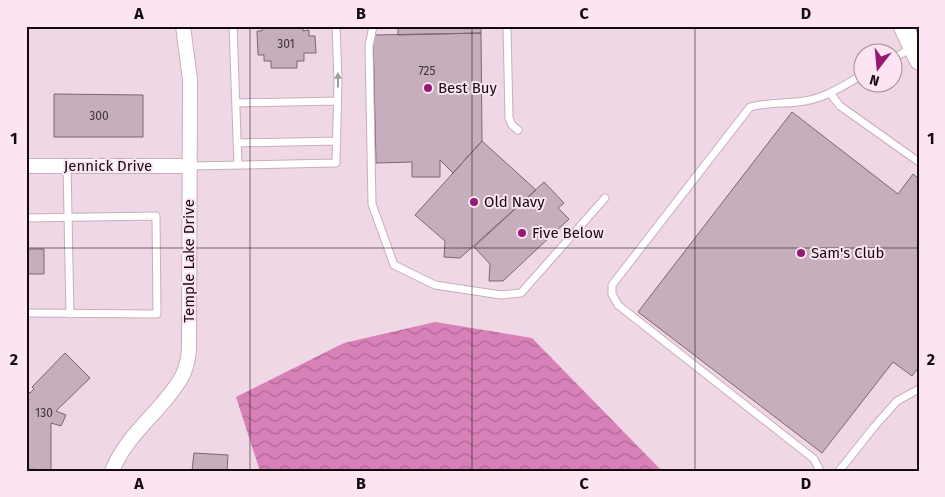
<svg xmlns="http://www.w3.org/2000/svg" width="945" height="497" font-family="'Fira Sans',sans-serif">
<style>
.water{fill:url(#water-waves)}
.building{fill:#c6aebc;stroke:#7c6673}
.lines{fill:none;stroke-linecap:round;stroke-linejoin:round}
.lane-casing{stroke:#c7aebc;stroke-width:9}
.street-casing{stroke:#c7aebc;stroke-width:16}
.secondary-casing{stroke:#c7aebc;stroke-width:21}
.lane{stroke:#fff;stroke-width:7}
.street{stroke:#fff;stroke-width:14}
.secondary{stroke:#fff;stroke-width:19}
.oneway{fill:#a19d9f}
.grid{fill:none;stroke:#130b10;stroke-width:1;stroke-opacity:0.55}
.poi-dot{fill:#951973;stroke:#fde4f2;stroke-width:2}
.labels{text-anchor:middle;dominant-baseline:central;stroke-width:4;stroke-linejoin:round;paint-order:stroke}
.number-label{font-size:12px;fill:#40343b}
.poi-label{font-size:15px;fill:#130b10;stroke:#fde4f2;text-anchor:start}
.street-label{font-size:15px;fill:#130b10;stroke:#fde4f2}
.neatline{fill:none;stroke:#130b10;stroke-width:2}
.grid-label{font-size:16px;text-anchor:middle;font-weight:bold;fill:#130b10}
</style>
<defs>
<pattern id="water-waves" width="16" height="10" patternUnits="userSpaceOnUse" patternTransform="scale(1.25)"><rect width="16" height="10" fill="#d881b8"/><path d="M0 5q4-4 8 0t8 0" fill="none" stroke="#ae6894"/></pattern>
</defs>
<rect width="100%" height="100%" fill="#f0d7e5"/>
<path class="water" d="M435 322 532 338 662 471H260L236 397 344 343Z"/>
<path class="building" d="M262 26H303V31L309 30V36H315L316 53H304V61H297V68H271V61H264V55H258L257 31H262Z
M398 26H481V33L398 35Z
M481 33 482 141 453 173 440 160V177H412V162L376 163 373 35Z
M54 94 143 95V137H54Z
M792 112 898 194 913 174 919 179V367L912 376 893 362 822 453 638 312Z
M482 141 536 190 460 258 444 257 445 241 415 215Z
M544 182 564 203 558 208 569 219 503 281H489L490 264 474 247Z
M26 249H44V274H26Z
M65 353 90 378 56 411 66 415 61 426 51 423V470L26 469V390L30 393 34 389 32 387Z
M194 453 228 455 227 471H192Z"/>
<g class="lines">
<defs>
<path id="lane" d="M233 26 238 165
M373 26 369 46 372 204 394 265 435 285 501 295 521 293 605 198
M507 26 509 118 512 125 518 130
M892 59 912 48
M830 93 840 106 919 162
M236 103 337 101
M237 143 337 141
M67 166 70 314
M189 166 336 163 338 80 336 26
M26 218 156 216 157 314 26 313
M820 471 814 459 618 305 612 294V285L750 107C768 102 787 104 805 101 825 98 845 85 862 75
M839 471 874 427 897 401 919 389"/>
<path id="street" d="M26 166H189
M112 471C128 432 159 414 180 380 186 371 188 360 189 350L190 80 183 26"/>
<path id="secondary" d="M903 26 919 60"/>
</defs>
<use href="#lane" class="lane-casing"/>
<use href="#street" class="street-casing"/>
<use href="#secondary" class="secondary-casing"/>
<use href="#lane" class="lane"/>
<use href="#street" class="street"/>
<use href="#secondary" class="secondary"/>
</g>
<defs><path id="oneway-solid" d="M-6-.8H1V-3.2L6.5 0L1 3.2V.8H-6Z" transform="scale(1.25)"/></defs>
<use class="oneway" href="#oneway-solid" transform="translate(338 80) rotate(-90)"/>
<path class="grid" d="M250 26V471M472 26V471M695 26V471M26 248H919"/>
<g class="poi-dot">
<circle cx="428" cy="88" r="5"/>
<circle cx="474" cy="202" r="5"/>
<circle cx="522" cy="233" r="5"/>
<circle cx="801" cy="253" r="5"/>
</g>
<g class="labels">
<g class="number-label">
<text x="286" y="44">301</text>
<text x="427" y="71">725</text>
<text x="99" y="116">300</text>
<text x="44" y="413">130</text>
</g>
<g class="poi-label">
<text x="438" y="88">Best Buy</text>
<text x="484" y="202">Old Navy</text>
<text x="532" y="233">Five Below</text>
<text x="811" y="253">Sam's Club</text>
</g>
<g class="street-label">
<text x="108" y="166">Jennick Drive</text>
<text transform="translate(189 261) rotate(-90)">Temple Lake Drive</text>
</g>
</g>
<rect width="945" height="497" fill="none" stroke="#fde4f2" stroke-width="55"/>
<g transform="translate(878 68) rotate(196)"><circle r="24" fill="#fde4f2" stroke="#9f8d98"/>
<path d="M0-4L9 19L0 12L-9 19Z" fill="#951973"/>
<text y="-8" font-size="14" font-weight="bold" text-anchor="middle" fill="#130b10">N</text>
</g>
<rect x="28" y="28" width="890" height="442" class="neatline"/>
<g class="grid-label">
<text x="139" y="19">A</text>
<text x="361" y="19">B</text>
<text x="584" y="19">C</text>
<text x="806" y="19">D</text>
<text x="14" y="144">1</text>
<text x="931" y="144">1</text>
<text x="14" y="365">2</text>
<text x="931" y="365">2</text>
<text x="139" y="489">A</text>
<text x="361" y="489">B</text>
<text x="584" y="489">C</text>
<text x="806" y="489">D</text>
</g>
</svg>
